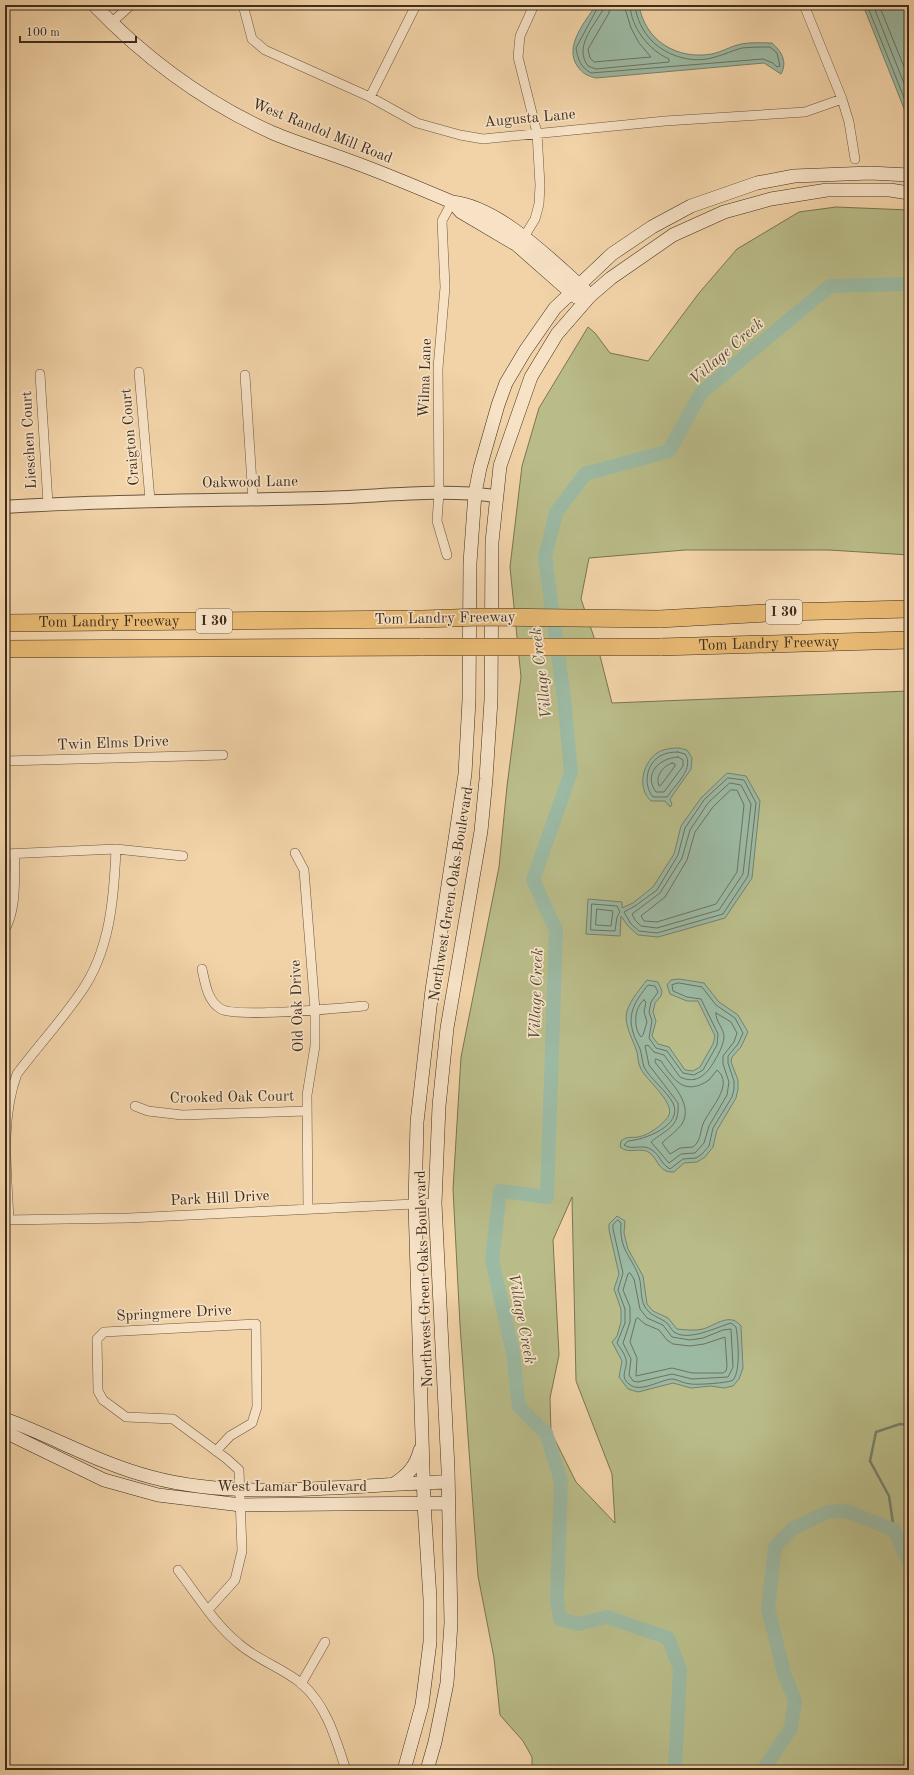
<svg xmlns="http://www.w3.org/2000/svg" width="914" height="1775" font-family="'Old Standard TT',serif">
<style>
.green{fill:#b9bc89;stroke:#7b7452;fill-rule:evenodd}
.water{fill:#9cb9a3;stroke:#76816d}
.lines{fill:none;stroke-linecap:round;stroke-linejoin:round}
.shore{stroke:#6c7360;stroke-width:1}
.stream{stroke:#76816d;stroke-width:2.5}
.river{stroke:#9cb9a3;stroke-width:14}
.minor-casing{stroke:#6a563f;stroke-width:10}
.tertiary-casing{stroke:#6a563f;stroke-width:14}
.secondary-casing{stroke:#3d2d1c;stroke-width:14}
.motorway-casing{stroke:#3d2d1c;stroke-width:18}
.minor{stroke:#f7e2c6;stroke-width:9}
.tertiary{stroke:#f7e2c6;stroke-width:12}
.secondary{stroke:#f7e2c6;stroke-width:13}
.motorway{stroke:#e9ba74;stroke-width:17}
.motorway-bridge-casing{stroke:#3d2d1c;stroke-width:18;stroke-linecap:butt}
.motorway-bridge{stroke:#e9ba74;stroke-width:17}
.labels{text-anchor:middle;dominant-baseline:central;stroke-width:3.5;stroke-linejoin:round;paint-order:stroke}
.shield{fill:#f7e2c6;stroke:#75634f;stroke-width:1}
.shield-label{font-size:14px;font-weight:bold;fill:#3d2d1c}
.street-label{font-size:15px;fill:#3d2d1c;stroke:#f7e2c6}
.water-label{font-size:16px;font-style:italic;fill:#504937;stroke:#f7e2c6}
</style>
<rect width="100%" height="100%" fill="#f2d3a8"/>
<filter id="stains"><feTurbulence type="fractalNoise" baseFrequency=".005" numOctaves="4"/><feColorMatrix values="0 0 0 0 .2 0 0 0 0 .09 0 0 0 0 .02 0 0 0 .5 -.17"/></filter>
<radialGradient id="worn" r=".72"><stop offset=".6" stop-color="#630" stop-opacity="0"/><stop offset="1" stop-color="#630" stop-opacity=".3"/></radialGradient>
<path class="green" d="M836 207 909 210V555L829 550H685L589 558 581 599 599 652 612 703 909 691V746L907 748 909 768V1770H532V1757L523 1741 500 1715 494 1658 478 1576 460 1325 453 1189 461 1057 499 867 507 786 521 677 510 567 522 466 539 408 588 327 595 333 610 353 648 361 699 293 737 249 799 212ZM572 1197 576 1381 612 1474 615 1523 576 1482 551 1432 550 1398 559 1355 553 1240Z"/>
<path class="water" d="M596 5H639C645 41 677 60 712 54 722 52 731 46 741 44 751 42 762 43 772 43 781 51 788 61 781 74L764 63 596 78C588 76 583 74 578 67 563 47 585 22 596 5Z
M863 5H909V121Z
M679 748 687 750 692 758 691 769 670 799 672 805 670 807 665 801H651C637 788 642 764 657 753 663 749 672 748 679 748Z
M727 773 746 776 760 801 752 878 725 918 658 937 638 935 628 926 621 916 620 936 586 934 588 899 622 902V908L633 903 653 887 674 854 681 826 701 798Z
M679 979 704 983 719 1002 738 1015 748 1032 741 1047 732 1057 731 1062 738 1080V1089L736 1098 717 1130 713 1147 705 1157 697 1162 684 1163 674 1172C659 1173 659 1161 650 1153 641 1146 629 1155 620 1147L621 1141C627 1136 630 1138 638 1137 649 1135 661 1126 668 1117 677 1104 647 1081 641 1069 638 1064 638 1057 637 1052 633 1039 623 1024 627 1011 631 999 640 989 647 980L658 982 662 991 661 996 655 1003 653 1012 656 1021 652 1036 658 1044 669 1047 685 1070 693 1071 700 1067 713 1044 715 1036 698 1001H687L670 994 667 985 671 980Z
M617 1216 625 1221 624 1233 628 1249 643 1276 647 1304 653 1311 668 1318 677 1329C686 1330 695 1331 703 1329 716 1325 730 1312 741 1326L743 1368 739 1379 733 1386 724 1388 711 1386 691 1388 673 1383 638 1392 628 1389 619 1377 622 1361 612 1342 617 1336 621 1322V1309L614 1289 619 1274 609 1230V1224Z"/>
<g class="lines">
<path class="shore" d="M599 5 576 48C578 59 580 67 591 73L763 59 773 63 777 67 780 66 777 53 770 47C761 47 751 47 742 48 733 50 724 55 715 57 694 64 668 57 652 41 643 32 636 18 635 5
M604 5 603 10C593 27 574 47 588 66L596 69 669 62V59C649 50 631 28 630 5
M610 5 609 13 588 49 590 58 594 62 651 57 639 43 631 28 624 5
M867 5 909 110
M873 5 909 96
M879 5 909 79
M678 752 685 754C695 768 675 785 667 797H653C643 785 646 764 660 756 665 753 672 752 678 752Z
M678 757 683 760V766L664 792H656C643 774 659 758 678 757Z
M672 763 675 764V766L661 785 659 786C655 776 663 766 672 763Z
M728 778 744 780 756 803 748 876 723 914 657 933 639 931 631 924 624 912 635 906 657 890 678 855 685 828 704 800Z
M730 783 741 785 751 804 743 874 719 910 657 928 641 926 635 920 632 914 660 893 682 858 690 830 708 803Z
M731 790H737L744 805 737 872 716 904 657 922 644 921 641 916 665 897 687 860 695 832 713 807Z
M592 904 617 906 620 912 617 917 615 931 591 930Z
M597 909 613 911 611 926 596 925Z
M679 983 702 987 716 1005 735 1018 743 1033 738 1044 728 1056V1063L734 1081V1089L732 1097 713 1128 709 1146 702 1154 696 1158 683 1159 670 1169C661 1164 660 1155 652 1150 643 1143 632 1151 624 1145L628 1141C643 1140 684 1126 673 1103 666 1090 651 1080 644 1067 642 1061 642 1055 640 1049 638 1043 634 1038 633 1032 627 1013 636 1000 648 985L655 986 658 992 651 1002 649 1012 652 1021 649 1038 656 1048 667 1051 683 1073 694 1075 703 1070 717 1045 718 1034 701 999 687 997 673 991 672 985Z
M644 1000 646 1002 644 1012 647 1022 643 1035 641 1037C633 1028 634 1007 644 1000Z
M716 1013 731 1022 737 1033 734 1042 723 1056V1064L729 1082 727 1095 709 1126 704 1143 695 1153 681 1154 669 1163 651 1142C666 1129 680 1128 678 1103L649 1065 645 1046 648 1045 654 1052 664 1055 680 1077C697 1085 707 1074 715 1060 719 1053 723 1046 724 1037 724 1028 715 1021 716 1013Z
M656 1059 661 1061C673 1079 684 1097 709 1080 712 1077 714 1073 717 1070 735 1085 709 1109 703 1124 700 1132 701 1141 693 1147L680 1148 670 1154 662 1143C669 1136 676 1132 682 1124 695 1102 666 1078 655 1062Z
M618 1220 621 1223C619 1250 631 1255 639 1277 642 1286 640 1299 645 1307 650 1315 656 1316 664 1321 669 1323 670 1329 674 1332 688 1342 717 1327 731 1323L736 1327C738 1339 741 1371 733 1380 729 1383 697 1385 691 1384 685 1384 679 1380 673 1379 661 1379 640 1394 629 1384 619 1376 628 1369 626 1359 624 1352 620 1348 617 1343L625 1323V1309L618 1290 623 1273 613 1229V1225Z
M630 1273 634 1279 640 1309 647 1318 663 1325 672 1337 690 1340 703 1338 723 1330 731 1329 733 1367 728 1377 692 1379 672 1374 638 1382 633 1381 629 1375 631 1359 623 1343 630 1322V1307L623 1290 628 1274Z
M638 1318 645 1324 659 1330 667 1340 673 1344 690 1346 704 1344 725 1337 727 1366 726 1371 723 1373H692L672 1368 636 1376 637 1358 630 1342 636 1319Z"/>
<path class="stream" d="M894 1530 889 1496 870 1461 876 1432 900 1424 909 1425"/>
<path class="river" d="M675 1770 680 1669 668 1638 607 1617 578 1624 560 1619 557 1600 561 1481 546 1433 519 1407 513 1353 492 1260 500 1191 547 1197 556 930 533 880 571 772 564 699 545 557 556 513 585 474 669 451 701 393 830 286 909 284
M763 1770 791 1728 795 1701 784 1673 768 1608 775 1547 792 1529 827 1512 846 1511 894 1530 909 1562"/>
<defs>
<path id="minor" d="M243 5 252 39 265 50 370 97 417 123 460 135 483 139 665 121 805 112 842 99
M804 5 842 99 849 122 855 159
M111 23 131 5
M370 97 416 5
M524 237 535 219 539 204 540 185 537 133 518 57 520 36 534 5
M139 372 150 500
M40 374 48 504
M245 375 253 499
M447 555 437 521 439 493 438 368 445 287 442 221 452 202
M5 761 223 755
M295 853 304 870 315 1010V1046L307 1095 308 1209
M5 854 116 849 183 856
M5 929C17 908 14 877 15 853
M202 969C205 982 207 1001 221 1009 237 1018 340 1008 364 1006
M135 1106 148 1111 182 1115 306 1111
M5 1220 129 1218 435 1203
M9 1220C7 1173 0 1119 17 1074 38 1046 62 1020 81 992 110 951 114 898 116 849
M178 1570C197 1595 214 1623 238 1643 257 1660 283 1668 302 1684 327 1706 336 1740 346 1770
M208 1610 235 1580 242 1551 239 1470 227 1459 173 1419 126 1417 103 1400 98 1391 97 1339 104 1332 256 1324 257 1407 252 1423 230 1436 216 1451
M301 1684 325 1642"/>
<path id="tertiary" d="M5 507C109 500 213 501 317 498 377 497 437 488 496 496"/>
<path id="secondary" d="M94 5C145 58 206 103 273 133 299 144 327 152 353 162 386 174 419 188 452 202 499 207 550 259 585 290
M452 202 461 212 517 245 576 297
M5 1419C54 1437 100 1464 151 1477 243 1502 354 1484 448 1482
M5 1432 104 1480 158 1495 241 1505 448 1503
M394 1484C408 1475 416 1466 420 1450
M404 1770 422 1705 430 1642V1599L424 1503 415 1204 417 1122 432 990 465 774 469 700 470 563 475 493 480 468 498 405 506 383 525 351 555 308 612 254 652 227 691 206 757 183 794 176 870 173 909 175
M427 1770 435 1742 447 1683 451 1623 448 1469 435 1203 439 1106 447 1028 481 831 486 779 491 700 492 542 500 466 531 377 557 334 590 296 611 278 673 235 724 212 771 199 827 190H890L909 193"/>
<g id="motorway">
<path d="M659 619 784 612 909 609"/>
<path id="s1" d="M5 623 423 619"/>
<path id="s2" d="M660 647 909 640"/>
<path d="M5 649 423 647"/>
</g>
</defs>
<use href="#minor" class="minor-casing"/>
<use href="#tertiary" class="tertiary-casing"/>
<use href="#secondary" class="secondary-casing"/>
<use href="#motorway" class="motorway-casing"/>
<use href="#minor" class="minor"/>
<use href="#tertiary" class="tertiary"/>
<use href="#secondary" class="secondary"/>
<use href="#motorway" class="motorway"/>
<defs>
<path id="motorway-bridge" d="M423 619 481 617 659 619
M423 647H660"/>
</defs>
<use href="#motorway-bridge" class="motorway-bridge-casing"/>
<use href="#motorway-bridge" class="motorway-bridge"/>
</g>
<g class="labels">
<g class="shield">
<rect x="766" y="600" width="36" height="24" rx="3"/>
<rect x="196" y="609" width="36" height="24" rx="3"/>
</g>
<g class="shield-label">
<text x="784" y="612">I 30</text>
<text x="214" y="621">I 30</text>
</g>
<g class="street-label">
<text transform="translate(530 119) rotate(-5)">Augusta Lane</text>
<text transform="translate(322 132) rotate(22)">West Randol Mill Road</text>
<text transform="translate(426 378) rotate(-88)">Wilma Lane</text>
<text transform="translate(131 437) rotate(-95)">Craigton Court</text>
<text transform="translate(30 440) rotate(-93)">Lieschen Court</text>
<text transform="translate(250 483) rotate(-1)">Oakwood Lane</text>
<text transform="translate(445 619) rotate(-1)">Tom Landry Freeway</text>
<text stroke="none"><textPath href="#s1" startOffset="104">Tom Landry Freeway</textPath></text>
<text stroke="none"><textPath href="#s2" startOffset="109">Tom Landry Freeway</textPath></text>
<text transform="translate(113 744) rotate(-2)">Twin Elms Drive</text>
<text transform="translate(452 894) rotate(-81)">Northwest Green Oaks Boulevard</text>
<text transform="translate(298 1006) rotate(-92)">Old Oak Drive</text>
<text transform="translate(232 1098) rotate(-1)">Crooked Oak Court</text>
<text transform="translate(220 1199) rotate(-3)">Park Hill Drive</text>
<text transform="translate(425 1279) rotate(-92)">Northwest Green Oaks Boulevard</text>
<text transform="translate(174 1314) rotate(-3)">Springmere Drive</text>
<text x="292" y="1487">West Lamar Boulevard</text>
</g>
<g class="water-label">
<text transform="translate(727 352) rotate(-41)">Village Creek</text>
<text transform="translate(542 673) rotate(-97)">Village Creek</text>
<text transform="translate(537 994) rotate(-88)">Village Creek</text>
<text transform="translate(521 1319) rotate(79)">Village Creek</text>
</g>
</g>
<rect width="914" height="1775" fill="none" stroke="#f2d3a8" stroke-width="20"/>
<rect x="6" y="6" width="902" height="1763" fill="none" stroke="#3d2d1c" stroke-width="2"/>
<rect x="10" y="10" width="894" height="1755" fill="none" stroke="#3d2d1c"/>
<path d="M20 36v6h116v-6" fill="none" stroke="#3d2d1c" stroke-width="2"/>
<text x="26" y="36" font-size="12" fill="#3d2d1c" stroke="#f7e2c6" stroke-width="3" paint-order="stroke">100 m</text>
<rect width="100%" height="100%" filter="url(#stains)"/>
<rect width="100%" height="100%" fill="url(#worn)"/>
</svg>
